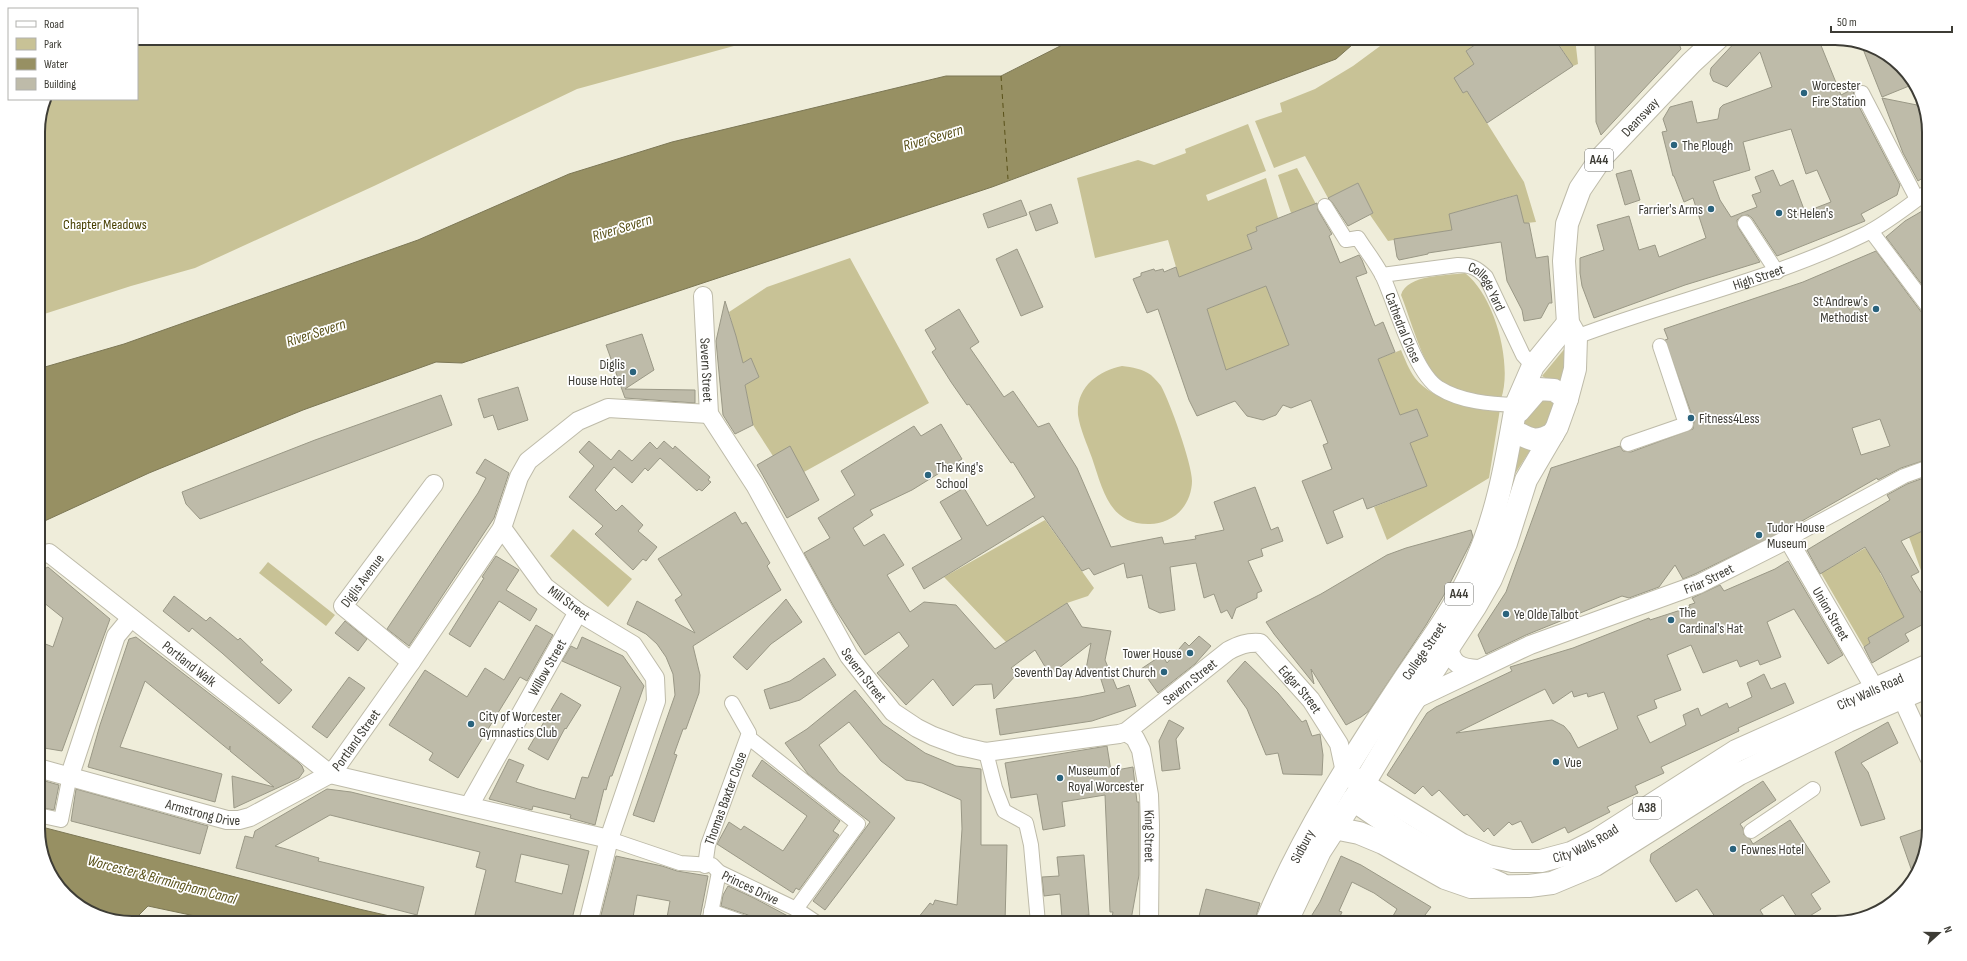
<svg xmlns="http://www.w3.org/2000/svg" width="1967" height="961" font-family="'Sofia Sans Condensed',sans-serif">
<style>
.green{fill:#c8c296;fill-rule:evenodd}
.water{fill:#979063;stroke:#7c7755}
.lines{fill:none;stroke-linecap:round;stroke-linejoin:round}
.ferry{stroke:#595119;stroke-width:1;stroke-dasharray:5 4;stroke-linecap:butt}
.building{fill:#bebba9;stroke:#9a9886;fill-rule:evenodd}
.pedestrian-casing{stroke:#bebba9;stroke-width:16}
.minor-casing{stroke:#bebba9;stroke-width:20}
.primary-casing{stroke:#bebba9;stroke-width:24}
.pedestrian{stroke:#fff;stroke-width:14}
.minor{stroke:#fff;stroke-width:18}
.primary{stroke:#fff;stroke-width:22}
.poi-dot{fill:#2a637d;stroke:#fff;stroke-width:1.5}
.labels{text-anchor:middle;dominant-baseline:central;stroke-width:3.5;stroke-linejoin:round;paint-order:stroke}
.shield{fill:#fff;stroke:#777672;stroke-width:1}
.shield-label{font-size:13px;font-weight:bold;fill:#3d3c35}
.poi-label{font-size:14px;fill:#3d3c35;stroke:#fff;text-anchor:start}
.street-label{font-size:14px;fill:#3d3c35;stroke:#fff}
.park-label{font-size:14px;fill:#473f02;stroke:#fff}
.water-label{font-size:15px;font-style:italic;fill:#595119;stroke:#fff}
.rim{fill:none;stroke:#3d3c35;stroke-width:2}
</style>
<rect width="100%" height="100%" fill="#efedda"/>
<path class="green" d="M137 38H763L577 89 374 186 195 268 131 286 38 316V126L45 99H137Z
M1391 38H1485L1466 51 1474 64 1463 93 1467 91 1524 182 1536 222 1452 230 1388 241 1370 215 1373 213 1358 183 1328 198 1305 156 1274 168 1255 121 1282 112 1280 103 1315 89 1353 66ZM1516 195 1521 211 1449 214Z
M1532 38H1575L1578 64 1573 66 1556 40 1539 50Z
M1248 124 1266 171 1206 195 1208 201 1266 178 1278 218 1256 227 1257 231 1247 236 1261 271 1237 255 1179 277 1168 240 1095 258 1077 178 1138 160 1154 165 1186 153 1185 149Z
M1297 168 1316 204 1291 213 1278 175Z
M850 258 929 403 804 472 789 447 773 456 753 425 745 385 759 377 751 359 743 363 729 312 767 287Z
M1465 273C1495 296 1513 365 1501 399 1482 395 1456 393 1440 381 1424 370 1409 314 1401 295 1407 274 1447 276 1465 273Z
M1266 286 1289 345 1226 370 1207 309Z
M1566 347 1564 389 1542 376Z
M1401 350C1405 359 1409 370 1415 378 1435 403 1470 405 1500 409L1489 478 1387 540 1374 507 1427 486 1410 443 1428 436 1417 409 1400 415 1378 359Z
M1122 366C1132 367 1143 369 1151 375 1154 378 1159 383 1161 386 1170 402 1192 464 1192 481 1192 491 1188 502 1182 509 1175 518 1161 524 1150 524 1109 525 1103 490 1092 458 1087 444 1080 429 1078 415 1076 387 1098 371 1122 366Z
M1539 398 1558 400 1544 428 1530 432 1523 423 1525 417Z
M1519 446 1531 449 1513 477Z
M1913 508H1929V593L1909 537 1925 530Z
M1045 520 1094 588 1088 596 1067 603 1006 642 944 577Z
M573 529 632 579 608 607 550 556Z
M1865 548 1868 552 1874 549 1886 570 1880 573 1912 630 1905 634 1897 621 1868 638 1870 643 1864 647 1821 573Z
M268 562 335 615 326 626 259 573Z"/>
<path class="water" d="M1076 38H1360L1336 59 992 187 462 363 436 362 303 410 149 473 38 524V369L124 344 418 240 569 174 672 142 946 76H1001Z
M38 826 359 909 420 923H228L148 906 131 923 91 913 54 881 38 835Z"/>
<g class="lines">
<path class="ferry" d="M1001 76 1008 179"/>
</g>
<path class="building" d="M1485 38H1554L1573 66 1487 123 1467 91 1463 93 1454 78 1474 64 1466 51Z
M1595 38H1677L1681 49 1601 135 1596 122Z
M1739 38H1818L1841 95 1853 89 1854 97 1900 185 1897 195 1861 214 1865 221 1777 256 1752 218 1748 215 1741 216 1737 220 1738 227 1760 262 1685 285 1594 318 1582 286 1580 273V258L1604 250 1597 225 1629 216 1639 250 1655 245 1659 257 1706 238 1693 198 1684 202 1674 176H1673L1662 132 1667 131 1663 119 1670 107 1692 101 1697 123 1718 119 1720 108 1723 105 1772 87 1760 52 1727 87 1713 81 1710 74 1711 68ZM1791 129 1806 174 1817 170 1831 202 1805 212 1793 180 1780 186 1773 170 1755 177 1761 192 1752 195 1757 207 1731 217 1720 200 1713 181 1750 170 1743 142Z
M1861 44 1876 48 1913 80 1914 84 1882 97Z
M1882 98 1922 106 1929 126V174L1918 181 1903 153Z
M1631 170 1640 200 1625 205 1616 174Z
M1358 183 1373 213 1348 226 1332 202 1328 198Z
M1517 195 1524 223H1529L1536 258 1548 256 1552 303H1549L1541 318 1524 321 1522 310 1507 281 1501 242 1428 253V254L1399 260 1397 257 1394 239 1452 230 1449 214Z
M1021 200 1027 215 988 228 983 214Z
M1317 203 1318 210 1332 234 1329 236 1340 263 1359 255 1362 260 1367 273 1356 277 1375 326 1383 322 1395 352 1378 359 1400 415 1417 409 1428 436 1410 443 1427 486 1367 509 1363 498 1333 511 1343 537 1327 544 1302 481 1332 469 1323 445 1328 443 1311 400 1291 408 1283 405 1276 415 1263 420 1247 416 1235 401 1197 416 1189 400 1158 309 1147 313 1133 279 1141 276V273L1154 269 1155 271 1163 269 1164 272 1176 267 1179 277 1252 249 1247 235 1257 231 1256 227ZM1266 286 1289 345 1226 370 1207 309Z
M1051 204 1058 223 1036 231 1029 212Z
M1929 207V294L1886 237 1905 221Z
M1017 249 1043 307 1021 316 996 259Z
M1876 251 1922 313 1929 316V459L1901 468 1878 480 1877 478 1788 529 1695 574 1683 579 1675 565 1659 587 1629 598 1622 596 1526 635 1486 654 1478 635 1506 592 1551 468 1620 446 1623 451 1631 452 1693 429 1694 421 1665 340 1668 339 1664 329 1803 282ZM1880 419 1890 446 1861 455 1852 428Z
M725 301 736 336 743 363 751 358 759 377 745 385 753 425 735 434 723 415 716 341Z
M959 309 979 342 970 348 1004 397 1013 391 1038 427 1049 423 1077 468 1111 547 1162 537 1164 544 1196 539 1195 536 1224 530 1214 502 1255 487 1271 530 1278 527 1283 541 1261 549 1263 556 1248 561 1262 591 1257 593V598L1236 608 1232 619 1227 610 1221 613 1214 594 1204 598 1196 563 1170 567 1175 610 1160 613 1149 608 1142 575 1127 578 1124 563 1094 575 1089 568 1082 571 1043 516 924 589 912 568 962 539 940 502 964 488 987 526 1035 497 1013 462 1011 463 969 404 967 405 951 382 932 352 936 349 925 330Z
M642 334 654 370 625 389 695 390V403L625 398 606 345Z
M518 387 528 420 498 430 493 415 484 418 478 399Z
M441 395 452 425 200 519 186 504 182 492 315 440Z
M941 424 962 459 912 490 870 510 873 515 853 528 864 546 884 534 904 565 887 575 910 612 924 602 956 605 995 649 1067 603 1082 627 1111 631 1105 660 1117 689 1129 685 1136 706 1092 721 1000 735 996 709 1080 697 1105 692 1098 670 1086 669 1091 643 1050 675 1035 650 1011 668 1017 674 994 699 992 684 975 685 953 706 933 679 906 705 877 673 909 646 899 632 865 655 834 607 804 553 830 538 818 518 855 495 841 471 914 426 921 436Z
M589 441 611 460 619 450 632 461 650 442 657 449 664 441 673 449 675 446 710 477 708 480 711 482 702 491 699 489 697 491 660 458 648 471 645 468 632 483 614 467 595 490 616 511 622 505 643 525 638 531 657 547 646 561 643 559 633 570 595 534 603 526 569 497 594 466 579 452Z
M790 446 819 500 787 518 757 465Z
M485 459 509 473 494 518 409 646 387 629 478 493 486 478 476 473Z
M1929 476V528L1901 541 1919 572 1911 576 1929 606V621L1905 634 1909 641 1872 663 1864 647 1870 643 1868 638 1904 617 1881 573 1865 547 1820 574 1807 550 1890 500 1887 495 1907 484Z
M735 512 742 524 746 522 770 563 767 566 781 590 693 646 700 675 699 693 686 729H683L674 754 677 755 654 822 633 815 675 695 673 674 666 657 657 644 646 634 627 624 637 601 695 633 675 600 682 595 658 559Z
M1471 530 1473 537 1469 546 1444 595 1426 625 1369 711 1361 717 1346 725 1311 669 1314 684 1274 634 1266 622 1321 594 1387 555 1406 548Z
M496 556 519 570 506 590 537 609 530 621 499 601 470 647 449 634 484 578 482 577Z
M1788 561 1843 655 1828 664 1794 609 1767 622 1781 657 1760 665 1758 660 1740 667 1737 660 1703 673 1691 645 1667 655 1681 690 1654 700 1657 708 1637 716 1650 743 1686 725 1683 715 1698 708 1701 716 1727 703 1729 708 1752 697 1747 683 1764 674 1771 689 1785 683 1794 703 1738 728 1739 731 1661 767 1664 773 1635 786 1638 793 1607 807 1610 812 1568 833 1565 827 1532 843 1521 821 1512 825 1509 822 1494 836 1488 828 1484 832 1467 814 1464 816 1439 790 1432 796 1423 786 1415 794 1387 775 1427 713 1436 707 1512 671 1510 667 1573 648 1649 618 1650 620 1690 607 1689 605 1695 603 1692 598 1720 585 1724 591 1775 569ZM1545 689 1553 704 1572 691 1574 697 1587 693 1588 697 1604 692 1618 729 1578 748 1570 733 1564 726 1552 720 1456 733Z
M48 567 110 619 62 751 38 747V641L53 647 63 618 38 598V572Z
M174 596 206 621 210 617 238 640 240 638 263 660 260 662 292 690 279 704 222 653 192 628 189 632 163 611Z
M786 599 802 622 771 644 747 670 733 657Z
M345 621 367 639 358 651 335 633Z
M536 625 553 635 527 681 520 677 458 778 429 760 433 753 389 725 425 670 467 697 485 668 504 680Z
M1199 636 1211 646 1195 664 1158 693 1141 669 1162 655 1167 663 1185 642 1189 646Z
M136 637 298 762 302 766 304 771 299 778 234 808 232 776 274 787 230 751V746L229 750 145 681 120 747 222 774 215 802 88 767 100 725 129 639Z
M582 637 623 656 644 686 612 776H610L606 790 604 789 595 825 570 818 571 815 533 806 532 810 489 799 509 759 524 765 516 782 538 789 575 799 582 777 588 778 621 687 562 661 571 646 577 649Z
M824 658 836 675 800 700 770 709 764 690 790 681Z
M1245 661 1278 693 1302 722 1306 720 1312 736 1320 734 1323 755 1322 775 1283 774 1278 753 1266 755 1247 709 1227 681Z
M349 677 365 688 327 738 312 727Z
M855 690 883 724 925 753 956 766 981 769V845H1007L1005 923H914L930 903 933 905 935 900 957 905 962 829 961 800 922 783 906 780 881 761 849 722 819 745 839 772 895 818 825 910 813 901 870 822 808 774 785 743 807 729Z
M561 693 581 705 566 729 565 728 548 760 528 749Z
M1169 720 1184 728 1176 739 1180 769 1162 771 1159 741Z
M1888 722 1898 743 1861 763 1868 772 1885 819 1861 826 1835 752Z
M1107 746 1111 771 1133 767 1137 802H1139V875L1131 920 1112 917 1113 912H1110L1105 795 1062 802 1065 826 1043 830 1037 794 1011 798 1005 763Z
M762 760 840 821 833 831 839 835 799 890 796 888 793 893 717 844 729 822 741 830 744 826 783 851 807 816 752 776Z
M38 779 59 785 54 810 38 807Z
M1763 781 1776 800 1740 824 1743 828 1744 835 1750 839 1753 844 1790 820 1830 882 1811 894 1821 909 1800 922 1783 895 1760 910 1768 923H1719L1697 889 1676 902 1650 861 1651 854Z
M76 789 208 826 200 854 71 821Z
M327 789 351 792 589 851 571 923H473L486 870 476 867 480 852 330 815 275 846 319 858 318 861 424 887 417 915 236 868 245 836 253 838 255 831ZM521 854 569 865 562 894 515 882Z
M1929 827 1919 870 1914 877 1900 837Z
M1084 855 1089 915 1062 918 1060 894 1044 896 1042 877 1059 876 1057 857Z
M616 856 662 866 677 871 708 876 699 923H666L670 901 637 895 632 923H599Z
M1341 856 1361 865 1431 907 1419 923H1389L1397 909 1374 893 1352 882 1339 911 1342 912 1337 923H1307L1320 902Z
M728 886 754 898 801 923H753L752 918 748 915 721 906 723 895Z
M1206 889 1260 903 1254 923H1208L1198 920Z"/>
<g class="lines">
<defs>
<g id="pedestrian">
<path d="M1862 93 1917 199"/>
<path id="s1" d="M1325 206 1346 240 1358 238C1366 251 1377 264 1383 277 1396 305 1414 373 1439 388 1461 402 1491 404 1516 405"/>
<path d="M1745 223 1777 272"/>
<path d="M1871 231 1929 308"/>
<path id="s2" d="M1382 275 1458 265C1471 265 1477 268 1486 277L1523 355 1533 366"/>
<path id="s3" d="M1576 337C1671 301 1771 280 1863 235 1886 224 1907 206 1929 191"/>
<path d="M1628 444 1686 424 1660 346"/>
<path d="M1788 539 1904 476 1929 467"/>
<path d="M748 737 858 824 796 909"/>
<path d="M986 752 995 788 1004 811 1026 823 1031 845 1038 923"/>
<path d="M38 815 61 820 70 775"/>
<path d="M1751 831 1813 789"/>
<path id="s4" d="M609 839 680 863 712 865 719 872 796 909 817 923"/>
<path id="s5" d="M705 866 708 845 749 733 732 703"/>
<path d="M711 911 745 923"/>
<path d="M709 923 719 872"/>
</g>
<g id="minor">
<path id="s6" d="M703 296 709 414 755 485 849 656 893 712 917 728 933 736 960 746 986 752 1119 734 1126 732 1228 651C1239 645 1247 642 1260 643L1311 700 1339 744 1345 772"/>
<path id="s7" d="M38 555 49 553 330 774 609 839"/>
<path d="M1449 645C1451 664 1460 668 1478 669"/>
<path id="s8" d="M411 662 343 606 434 484"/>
<path d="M1902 698 1929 757"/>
<path id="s9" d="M1414 700 1530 645 1699 584 1788 539 1875 689"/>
<path id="s10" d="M1126 732 1135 738 1141 750 1149 795 1150 825 1149 923"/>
<path id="s11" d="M38 768 227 820H239L250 817 330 774 338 765 411 662 502 528"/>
<path d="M70 775 116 636 131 618"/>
<path id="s12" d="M469 806 578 612"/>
<path d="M588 923 609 839 656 701 655 678 633 645 578 612 545 587 502 528 519 477 528 461 578 421 608 408 709 414"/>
</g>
<g id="primary">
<path d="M1519 411 1538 389 1554 390 1567 399"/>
<path d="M1512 430C1530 439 1534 444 1553 434"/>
<path id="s13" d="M1352 777 1462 845 1488 856 1512 861H1541L1571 853 1595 841 1736 751 1929 665"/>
<path d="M1353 800 1403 834 1447 860 1501 884"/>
<path d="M1334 828 1359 833 1383 843 1445 878 1471 887 1529 886 1552 883 1595 865 1739 774 1848 721 1929 686"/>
<path id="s14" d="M1266 923C1301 837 1352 758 1403 681 1426 647 1451 614 1469 577 1496 523 1506 464 1516 405L1533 366 1568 323"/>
<path id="s15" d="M1286 923 1320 851 1363 785 1407 711 1475 607 1491 579 1506 543 1526 480 1557 427 1567 399 1575 369 1576 337 1568 323 1564 261 1567 224 1580 189 1601 158 1691 63 1718 38"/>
</g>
</defs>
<use href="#pedestrian" class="pedestrian-casing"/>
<use href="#minor" class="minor-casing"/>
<use href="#primary" class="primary-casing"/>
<use href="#pedestrian" class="pedestrian"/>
<use href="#minor" class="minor"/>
<use href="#primary" class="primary"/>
</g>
<g class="poi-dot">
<circle cx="1804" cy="93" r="4"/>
<circle cx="1674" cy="145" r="4"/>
<circle cx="1711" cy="209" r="4"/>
<circle cx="1779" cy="213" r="4"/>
<circle cx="1876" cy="309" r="4"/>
<circle cx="633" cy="372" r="4"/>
<circle cx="1691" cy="418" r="4"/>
<circle cx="928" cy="475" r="4"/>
<circle cx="1759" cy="535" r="4"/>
<circle cx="1506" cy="614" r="4"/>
<circle cx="1671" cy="620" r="4"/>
<circle cx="1190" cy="653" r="4"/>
<circle cx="1164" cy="672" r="4"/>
<circle cx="471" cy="724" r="4"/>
<circle cx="1556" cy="762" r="4"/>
<circle cx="1060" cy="778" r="4"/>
<circle cx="1733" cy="849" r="4"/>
</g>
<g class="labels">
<g class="shield">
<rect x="1585" y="149" width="28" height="22" rx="3"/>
<rect x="1445" y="583" width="28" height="22" rx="3"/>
<rect x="1633" y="797" width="28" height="22" rx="3"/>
</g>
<g class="shield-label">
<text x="1599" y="160">A44</text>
<text x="1459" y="594">A44</text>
<text x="1647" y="808">A38</text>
</g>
<g class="poi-label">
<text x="1812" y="85">Worcester<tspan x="1812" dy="16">Fire Station</tspan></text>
<text x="1682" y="145">The Plough</text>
<text x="1703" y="209" text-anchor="end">Farrier's Arms</text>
<text x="1787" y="213">St Helen's</text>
<text x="1868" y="301" text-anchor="end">St Andrew's<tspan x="1868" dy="16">Methodist</tspan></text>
<text x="625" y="364" text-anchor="end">Diglis<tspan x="625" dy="16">House Hotel</tspan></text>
<text x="1699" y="418">Fitness4Less</text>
<text x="936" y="467">The King's<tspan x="936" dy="16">School</tspan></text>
<text x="1767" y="527">Tudor House<tspan x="1767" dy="16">Museum</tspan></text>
<text x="1679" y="612">The<tspan x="1679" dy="16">Cardinal's Hat</tspan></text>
<text x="1514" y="614">Ye Olde Talbot</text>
<text x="1182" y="653" text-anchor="end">Tower House</text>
<text x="1156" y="672" text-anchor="end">Seventh Day Adventist Church</text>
<text x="479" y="716">City of Worcester<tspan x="479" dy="16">Gymnastics Club</tspan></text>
<text x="1564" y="762">Vue</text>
<text x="1068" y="770">Museum of<tspan x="1068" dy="16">Royal Worcester</tspan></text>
<text x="1741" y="849">Fownes Hotel</text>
</g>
<g class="street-label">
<text stroke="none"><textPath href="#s15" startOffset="907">Deansway</textPath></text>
<text stroke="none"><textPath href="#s3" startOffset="192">High Street</textPath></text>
<text stroke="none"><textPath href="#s2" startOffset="116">College Yard</textPath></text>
<text stroke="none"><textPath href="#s1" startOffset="153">Cathedral Close</textPath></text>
<text stroke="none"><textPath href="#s6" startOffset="74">Severn Street</textPath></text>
<text stroke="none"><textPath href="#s9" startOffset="319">Friar Street</textPath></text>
<text stroke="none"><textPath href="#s8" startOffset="120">Diglis Avenue</textPath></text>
<text transform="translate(569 603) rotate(36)">Mill Street</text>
<text stroke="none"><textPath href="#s9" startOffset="494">Union Street</textPath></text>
<text stroke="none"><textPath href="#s14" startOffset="315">College Street</textPath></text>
<text stroke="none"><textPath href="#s7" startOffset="190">Portland Walk</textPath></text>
<text stroke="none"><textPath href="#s12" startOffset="159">Willow Street</textPath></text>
<text stroke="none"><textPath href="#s6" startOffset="422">Severn Street</textPath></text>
<text stroke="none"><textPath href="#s6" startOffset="794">Severn Street</textPath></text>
<text stroke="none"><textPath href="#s6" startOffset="938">Edgar Street</textPath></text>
<text stroke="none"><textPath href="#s13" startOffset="583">City Walls Road</textPath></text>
<text stroke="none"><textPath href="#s11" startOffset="353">Portland Street</textPath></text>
<text stroke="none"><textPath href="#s5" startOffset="71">Thomas Baxter Close</textPath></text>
<text stroke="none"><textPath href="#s11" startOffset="171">Armstrong Drive</textPath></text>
<text stroke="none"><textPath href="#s10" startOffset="111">King Street</textPath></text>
<text stroke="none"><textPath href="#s13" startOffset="259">City Walls Road</textPath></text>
<text stroke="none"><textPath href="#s14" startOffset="85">Sidbury</textPath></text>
<text stroke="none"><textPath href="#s4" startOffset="152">Princes Drive</textPath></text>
</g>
<g class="park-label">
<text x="105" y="224">Chapter Meadows</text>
</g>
<g class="water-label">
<text transform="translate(933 138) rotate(-16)">River Severn</text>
<text transform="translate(622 228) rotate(-17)">River Severn</text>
<text transform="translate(316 333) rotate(-18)">River Severn</text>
<text transform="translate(162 880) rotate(15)">Worcester &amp; Birmingham Canal</text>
</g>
</g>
<path d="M0 0H1967V961H0ZM132 45H1835A87 87 0 0 1 1922 132V829A87 87 0 0 1 1835 916H132A87 87 0 0 1 45 829V132A87 87 0 0 1 132 45Z" fill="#fff" fill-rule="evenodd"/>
<path class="rim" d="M132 45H1835A87 87 0 0 1 1922 132V829A87 87 0 0 1 1835 916H132A87 87 0 0 1 45 829V132A87 87 0 0 1 132 45Z"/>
<rect x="8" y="8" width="130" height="92" fill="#ffffff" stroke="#b1b1ae"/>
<rect x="16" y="21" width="20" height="6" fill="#ffffff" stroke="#b1b1ae"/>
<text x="44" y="28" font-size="12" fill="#3d3c35">Road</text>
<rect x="16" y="38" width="20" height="12" fill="#c8c296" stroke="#b1b1ae"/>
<text x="44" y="48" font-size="12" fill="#3d3c35">Park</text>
<rect x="16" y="58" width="20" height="12" fill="#979063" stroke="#b1b1ae"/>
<text x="44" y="68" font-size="12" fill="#3d3c35">Water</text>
<rect x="16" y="78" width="20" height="12" fill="#bebba9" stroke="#b1b1ae"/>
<text x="44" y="88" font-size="12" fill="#3d3c35">Building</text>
<g transform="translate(1939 933) rotate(69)" stroke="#ffffff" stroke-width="3" paint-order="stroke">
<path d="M0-3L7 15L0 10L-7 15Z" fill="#3d3c35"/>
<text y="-6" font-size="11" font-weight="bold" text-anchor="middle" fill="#3d3c35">N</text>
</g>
<path d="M1831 26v6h121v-6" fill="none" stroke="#3d3c35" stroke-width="2"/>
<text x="1837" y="26" font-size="12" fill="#3d3c35" stroke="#ffffff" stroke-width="3" paint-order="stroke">50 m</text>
</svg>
